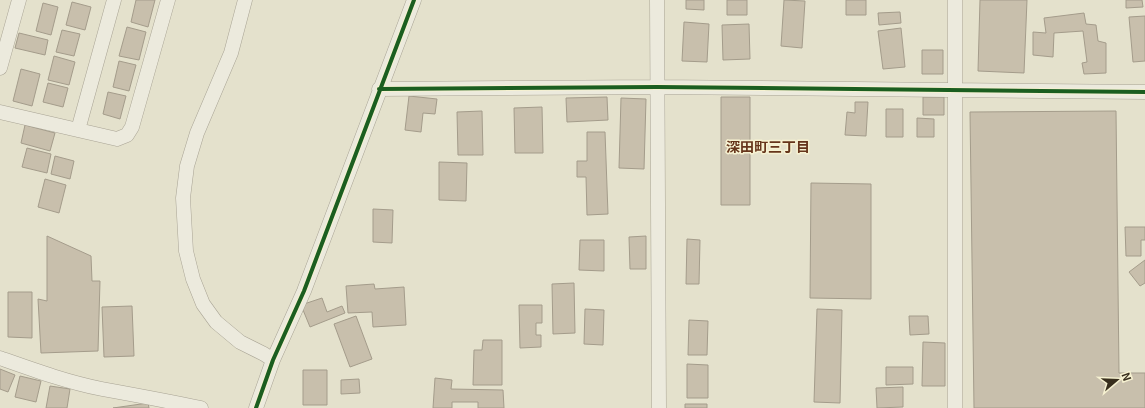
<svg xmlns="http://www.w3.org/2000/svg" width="1145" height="408" font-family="Georgia,'Noto Sans JP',serif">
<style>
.building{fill:#c8bfac;stroke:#a49c8b}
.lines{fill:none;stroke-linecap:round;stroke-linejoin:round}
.minor-casing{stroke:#a9a495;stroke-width:15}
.minor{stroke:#eceadd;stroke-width:14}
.cycleway-casing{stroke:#f6f1d1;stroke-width:6}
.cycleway{stroke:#1b5e20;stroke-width:4}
.labels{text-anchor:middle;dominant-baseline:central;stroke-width:3;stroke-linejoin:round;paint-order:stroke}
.neighbourhood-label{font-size:14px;font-weight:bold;fill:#66351b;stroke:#f6f1d1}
</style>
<rect width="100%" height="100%" fill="#e4e1cc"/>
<path class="building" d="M136 0H155L148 27 131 22Z
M686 0H704V10L686 9Z
M727 0H747V15H727Z
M784 0 805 1 802 48 781 46Z
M846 0H866V15H846Z
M980 0H1027L1024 73 978 71Z
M1126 0H1142L1143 7 1126 8Z
M72 2 91 7 85 30 66 25Z
M43 3 58 7 51 35 36 31Z
M900 12 901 23 879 25 878 13Z
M1084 13 1086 24 1096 25 1098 41 1106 43V73L1084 74 1082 63 1087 62 1083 31 1054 33 1053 57 1033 55V32L1046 33 1044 18Z
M1145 16V61L1133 62 1129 17Z
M684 22 709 24 707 62 682 61Z
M749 24 750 59 723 60 722 25Z
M127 27 146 32 139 60 119 56Z
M901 28 905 67 883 69 878 31Z
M62 30 80 34 74 56 56 52Z
M19 33 48 40 45 55 15 48Z
M922 50H943V74H922Z
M54 56 75 62 69 85 48 80Z
M119 61 136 65 129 91 113 87Z
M21 69 40 74 32 106 13 101Z
M48 83 68 88 63 107 43 102Z
M108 92 126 96 120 119 103 114Z
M409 96 437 99 435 114 423 113 421 132 405 130Z
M607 97 608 120 567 122 566 98Z
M721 97H750V205H721Z
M923 97H944V115H923Z
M621 98 646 99 644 169 619 168Z
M855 102H868L866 136 845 135 847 112 855 113Z
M542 107 543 153H515L514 108Z
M886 109H903V137H886Z
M482 111 483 155H458L457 112Z
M1116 111 1119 373H1145V408H974L970 112Z
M917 118 934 119V137H917Z
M25 125 55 133 50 151 21 143Z
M587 132H605L608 214 587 215 586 177H577V161H587Z
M27 148 51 154 47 173 22 167Z
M55 156 74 161 70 179 51 174Z
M439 162 467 163 466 201 439 200Z
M45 179 66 185 59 213 38 207Z
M811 183 871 184V299L810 298Z
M373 209 393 210 392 243 373 242Z
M1125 227H1145V240H1141V256H1126Z
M47 236 91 256 92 281H100L98 351 41 353 38 299 47 301Z
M646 236V269H630L629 237Z
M687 239 700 240 699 284H686Z
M580 240H604V271L579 270Z
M1145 260V283L1140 286 1129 272Z
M574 283 575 333 553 334 552 284Z
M374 284 375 289 404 287 406 325 373 327 372 312 348 313 346 286Z
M8 292H32V338L8 337Z
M322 298 327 312 342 306 345 313 310 327 301 305Z
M519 305H542V323H536V335H541V347L520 348Z
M132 306 134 356 104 357 102 307Z
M585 309 604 310 603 345 584 344Z
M817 309 842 310 840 403 814 402Z
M356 316 372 359 350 367 334 324Z
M909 316H928L929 334 910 335Z
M689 320 708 321 707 355H688Z
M483 340H502V385H473L474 350H482Z
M923 342 945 343V386H922Z
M687 364 708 365V398H687Z
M886 367H913V384L886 385Z
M0 369 15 375 8 392 0 389Z
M303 370H327V405H303Z
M20 376 41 381 36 402 15 397Z
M435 378 452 380 451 389 503 390 504 408H478V402H452V408H433Z
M359 379 360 393 341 394V380Z
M50 386 70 389 67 408H46Z
M903 387V407L877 408 876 388Z
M148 403 149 408H113Z
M685 404H707V408H685Z"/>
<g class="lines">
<defs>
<path id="minor" d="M245 0 231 53 197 133 187 166 183 198 186 251 193 279 203 304 216 322 240 342 264 354 273 360
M657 0 659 408
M0 68 19 0
M379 89 657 87 1145 92
M0 112 117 139 127 135 132 127 168 0
M78 130 114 0
M0 358C34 370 67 382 102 389 135 395 168 401 201 408
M256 408 273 360 304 291 414 0
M955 408V0"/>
</defs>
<use href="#minor" class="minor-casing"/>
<use href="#minor" class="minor"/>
<defs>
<path id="cycleway" d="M379 89 657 87 1145 92
M256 408 273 360 304 291 414 0"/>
</defs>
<use href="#cycleway" class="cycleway-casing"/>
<use href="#cycleway" class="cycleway"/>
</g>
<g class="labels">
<g class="neighbourhood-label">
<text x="768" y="146">深田町三丁目</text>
</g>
</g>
<g transform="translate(1117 380) rotate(71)" stroke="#f6f1d1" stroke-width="3" paint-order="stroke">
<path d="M0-3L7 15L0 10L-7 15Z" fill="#382e1d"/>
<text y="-6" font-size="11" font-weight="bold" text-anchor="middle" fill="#382e1d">N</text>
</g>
</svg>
